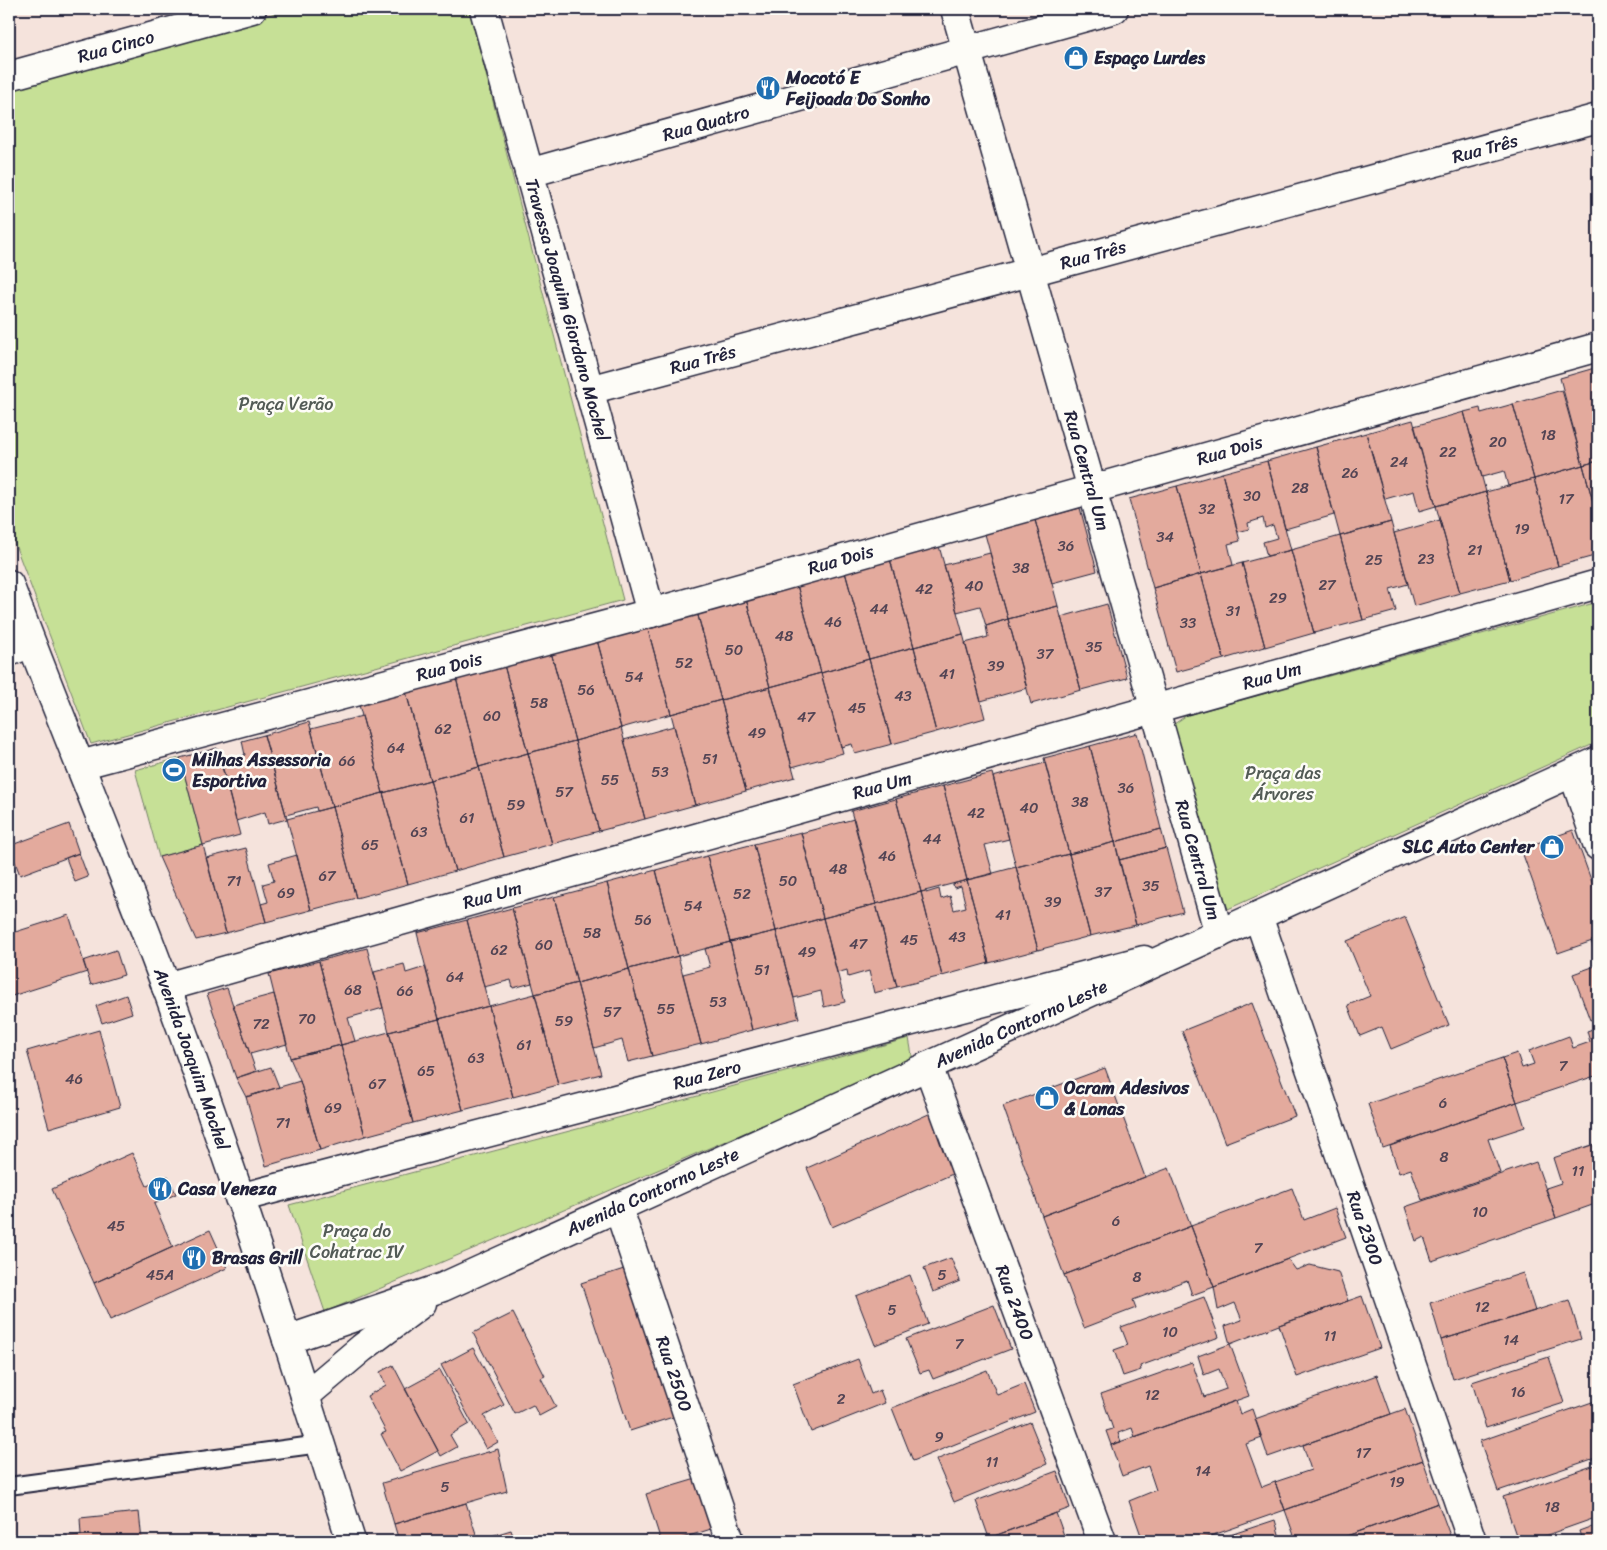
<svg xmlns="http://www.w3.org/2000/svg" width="1607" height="1550" font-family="Sriracha,sans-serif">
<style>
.green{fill:#c6e096;stroke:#748168}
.building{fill:#e3aa9d;stroke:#22223b}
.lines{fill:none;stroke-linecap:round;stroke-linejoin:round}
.lane-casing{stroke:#22223b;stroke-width:20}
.street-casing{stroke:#22223b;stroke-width:31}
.secondary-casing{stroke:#22223b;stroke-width:31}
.lane{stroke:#fdfcf7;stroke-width:16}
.street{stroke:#fdfcf7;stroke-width:28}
.secondary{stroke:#fdfcf7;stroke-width:28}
.labels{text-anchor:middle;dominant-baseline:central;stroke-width:5;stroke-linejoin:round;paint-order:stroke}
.number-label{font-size:15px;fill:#524454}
.street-label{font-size:18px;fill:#22223b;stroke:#fdfcf7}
.poi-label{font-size:18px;font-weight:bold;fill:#22223b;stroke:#fdfcf7;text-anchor:start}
.park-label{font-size:18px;fill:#535b56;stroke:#fdfcf7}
</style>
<rect width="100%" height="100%" fill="#f5e3dc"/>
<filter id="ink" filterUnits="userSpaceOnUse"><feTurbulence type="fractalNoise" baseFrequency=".02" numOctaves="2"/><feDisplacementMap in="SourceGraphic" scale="10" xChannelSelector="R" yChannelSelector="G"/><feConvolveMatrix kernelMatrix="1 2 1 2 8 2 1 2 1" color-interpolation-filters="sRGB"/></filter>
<g filter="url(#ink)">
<path class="green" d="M290 9H469L623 600 91 744 9 529V88Z
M1598 602V742L1228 909 1167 729 1187 715Z
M180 758 203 845 159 857 135 770Z
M909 1038 913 1061 325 1312 289 1205 581 1128Z"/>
<path class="building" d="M1598 367V461L1583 465 1560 378Z
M1562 390 1583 465 1534 479 1513 404Z
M1513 404 1534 479 1508 486 1504 471 1482 477 1464 412 1480 408 1481 413Z
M1464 412 1486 492 1436 506 1414 426Z
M1413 420 1436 506 1419 511 1414 491 1385 499 1366 433Z
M1366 433 1391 522 1340 536 1316 447Z
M1316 447 1334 515 1285 529 1267 461Z
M1267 461 1291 550 1267 556 1263 542 1277 538 1273 525 1265 528 1263 518 1248 523 1249 529 1238 532 1222 473Z
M1598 461V520L1583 465Z
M1583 465 1598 520V555L1558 566 1534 479Z
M1222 473 1240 541 1228 544 1233 565 1201 574 1177 486Z
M1534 479 1558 566 1510 580 1486 492Z
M1177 486 1201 574 1153 588 1129 499Z
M1486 492 1510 580 1460 593 1436 506Z
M1080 508 1097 571 1052 583 1035 520Z
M1035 520 1058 606 1008 619 985 534Z
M1440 520 1460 593 1414 606 1394 533Z
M1391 522 1408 584 1390 589 1396 611 1363 620 1340 536Z
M1340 536 1363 620 1314 633 1291 550Z
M939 546 963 634 914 647 890 559Z
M1291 550 1314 633 1265 647 1242 563Z
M990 553 1008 619 986 626 980 606 957 612 944 565Z
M890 559 914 647 869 659 845 572Z
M1242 563 1265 647 1224 659 1201 574Z
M845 572 869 659 821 673 797 585Z
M1201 574 1224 659 1176 672 1153 588Z
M797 585 821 673 770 687 746 599Z
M746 599 770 687 721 700 697 612Z
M1107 604 1127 678 1081 690 1061 617Z
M1058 606 1081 690 1031 704 1008 619Z
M697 612 721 700 671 714 647 626Z
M1008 619 1027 688 981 701 965 643 988 637 986 626Z
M647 626 671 714 621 728 597 640Z
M963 634 985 718 936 732 914 647Z
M597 640 621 728 575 741 551 652Z
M914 647 936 732 892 744 869 659Z
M551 652 575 741 528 753 504 665Z
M869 659 892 744 855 754 852 744 841 747 821 673Z
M504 665 528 753 479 767 456 678Z
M821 673 843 753 792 767 770 687Z
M456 678 479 767 430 780 406 692Z
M770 687 795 777 746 791 721 700Z
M406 692 430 780 383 793 359 705Z
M721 700 746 791 695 805 671 714Z
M362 716 383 793 332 807 311 729Z
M309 722 332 807 317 811 316 807 286 815 264 735Z
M674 726 695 805 645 819 624 740Z
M621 728 645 819 599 831 575 741Z
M1137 733 1161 829 1115 842 1090 746Z
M264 735 287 819 268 824 265 812 236 821 221 761 245 755 242 741Z
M575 741 599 831 552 844 528 753Z
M1090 746 1115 842 1069 854 1044 758Z
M217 748 240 835 203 845 180 758Z
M528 753 552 844 504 857 479 767Z
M1045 763 1069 854 1016 867 993 777Z
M479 767 504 857 455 871 430 780Z
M992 773 1009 839 985 845 993 874 967 880 943 786Z
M430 780 455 871 408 884 383 793Z
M943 786 967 880 921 892 896 799Z
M383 793 408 884 356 898 332 807Z
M896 799 921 892 876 904 851 811Z
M332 807 356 898 311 910 287 819Z
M854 819 876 904 823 918 801 833Z
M69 824 79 853 20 875 9 846Z
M1161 829 1166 848 1119 860 1115 842Z
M1573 830 1598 899V939L1558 953 1521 849Z
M801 832 823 918 776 931 754 844Z
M1115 842 1136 925 1090 936 1069 854Z
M754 844 776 931 730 942 707 856Z
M203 845 226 933 196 940 159 857Z
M246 848 266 922 226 933 206 858Z
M1166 848 1183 912 1136 925 1119 860Z
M79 853 88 877 75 882 66 858Z
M1069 854 1090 936 1038 950 1016 867Z
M297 855 311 910 266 922 261 904 268 902 263 884 274 881 269 863Z
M707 856 730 942 678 956 656 870Z
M1016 867 1038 950 989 963 967 880Z
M656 870 678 956 629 969 607 883Z
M967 880 989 963 942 976 921 892 926 891V893L939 889 941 899 950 896 954 910 966 907 961 886 954 888 953 884Z
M607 883 629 969 577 983 554 897Z
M921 892 942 976 897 987 876 904Z
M554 897 577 983 535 994 512 908Z
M876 904 897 987 874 993 869 971 848 977 847 970 837 973 823 918Z
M512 908 532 983 513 988 511 980 484 987 467 920Z
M69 915 87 972 9 997V934Z
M1405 917 1449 1025 1391 1049 1382 1027 1360 1036 1348 1005 1370 996 1347 941Z
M823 918 845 1002 824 1007 821 991 794 998 776 931Z
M467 920 489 1006 439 1019 417 933Z
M776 931 799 1018 752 1030 730 942Z
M1598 939V961L1591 941Z
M730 942 752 1030 701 1044 683 974 710 967 705 949Z
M367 948 383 1008 348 1018 355 1041 341 1045 319 961Z
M116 950 124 975 91 985 83 961Z
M678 956 701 1044 652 1056 629 969Z
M319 961 341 1045 290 1058 269 974Z
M404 964 406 973 425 967 439 1019 389 1032 374 972Z
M1598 965V1017L1590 1020 1573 974Z
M629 969 652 1056 628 1062 622 1040 594 1048 577 983Z
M577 983 601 1074 558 1085 535 994Z
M227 988 256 1071 236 1078 207 994Z
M274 994 287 1044 250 1054 233 1005Z
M535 994 558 1085 513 1097 489 1006Z
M126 995 132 1013 102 1023 96 1006Z
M1252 1003 1295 1116 1225 1143 1182 1031Z
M489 1006 513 1097 463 1110 439 1019Z
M439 1019 463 1110 413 1123 389 1032Z
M1598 1027V1075L1517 1102 1502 1058 1517 1053 1522 1068 1534 1064 1529 1051 1569 1036 1573 1048 1590 1042 1587 1031Z
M99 1030 120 1107 49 1128 27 1051Z
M389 1032 413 1123 365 1136 341 1045Z
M341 1045 365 1136 320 1150 300 1081 290 1058Z
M1502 1058 1517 1102 1383 1148 1368 1104Z
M271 1067 279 1087 246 1097 236 1078Z
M1105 1068 1145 1177 1042 1216 1003 1106Z
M300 1081 320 1150 266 1166 246 1097Z
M1517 1102 1525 1127 1488 1139 1500 1173 1422 1200 1411 1169 1399 1173 1390 1146Z
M931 1113 957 1172 832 1227 807 1168Z
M1598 1143V1203L1556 1218 1546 1188 1561 1183 1553 1158Z
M132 1153 147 1186 168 1176 176 1194 154 1204 173 1247 94 1283 52 1189Z
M1536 1162 1556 1218 1432 1261 1424 1237 1416 1241 1405 1207Z
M1169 1168 1191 1226 1064 1275 1042 1216Z
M1292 1188 1304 1220 1335 1208 1346 1237 1214 1287 1191 1226Z
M1191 1226 1214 1287 1192 1295 1187 1280 1133 1300 1136 1308 1084 1328 1064 1275Z
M210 1230 227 1268 110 1320 94 1283Z
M951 1258 960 1281 933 1292 924 1268Z
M1288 1259 1296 1270 1310 1265 1338 1272 1348 1301 1279 1325 1230 1344 1225 1326 1242 1320 1235 1303 1218 1310 1214 1287Z
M630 1267 679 1415 630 1431 581 1283Z
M1523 1273 1535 1311 1441 1340 1430 1303Z
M910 1275 928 1324 875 1345 856 1296Z
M1362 1296 1380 1348 1297 1377 1279 1325Z
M1204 1297 1219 1337 1140 1366 1141 1370 1123 1376 1114 1350 1128 1345 1121 1327Z
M1569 1300 1581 1339 1453 1379 1441 1340Z
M994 1305 1011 1349 933 1379 929 1370 920 1373 906 1339Z
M513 1313 545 1376 541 1378 556 1407 539 1416 533 1405 515 1414 473 1333Z
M1230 1344 1249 1396 1135 1437 1132 1428 1118 1433 1121 1442 1111 1445 1106 1431 1113 1429 1101 1394 1192 1362 1204 1397 1226 1389 1219 1369 1204 1375 1198 1356Z
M473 1348 504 1405 484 1416 498 1442 486 1449 441 1365Z
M1549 1357 1564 1403 1486 1428 1472 1382Z
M858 1359 871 1394 880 1390 885 1403 811 1432 793 1384Z
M393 1365 438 1451 400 1471 381 1434 386 1432 367 1396 386 1385 380 1372Z
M440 1370 469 1424 450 1435 457 1447 441 1456 405 1389Z
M987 1370 997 1395 1024 1384 1035 1412 913 1461 892 1408Z
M1377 1375 1391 1414 1268 1457 1255 1419Z
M1236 1401 1240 1414 1252 1409 1262 1438 1246 1444 1262 1487 1275 1482 1285 1510 1196 1541H1143L1129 1501 1156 1490 1148 1466 1122 1476 1111 1445Z
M1595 1401 1598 1410V1457L1498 1491 1480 1441Z
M1405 1409 1423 1460 1285 1510 1275 1482 1311 1470 1303 1445Z
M1030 1422 1047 1464 954 1502 936 1460Z
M498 1449 507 1491 394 1524 382 1483Z
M1423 1460 1438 1503 1333 1541H1296L1285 1510Z
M1598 1464V1517L1530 1541H1518L1503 1497Z
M1057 1471 1070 1508 989 1538 976 1501Z
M696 1479 711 1529 673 1541H661L646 1494Z
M466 1503 478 1540 474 1541H399L394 1524Z
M1438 1503 1452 1541H1333Z
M139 1512 142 1541H17L81 1535 80 1518Z
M1056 1513 1066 1541H990L989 1538Z
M1275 1520 1281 1541H1212Z
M1598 1524V1541H1582L1579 1531Z
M511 1530 515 1541H474L478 1540Z"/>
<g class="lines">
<defs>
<path id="lane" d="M9 1486 320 1444"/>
<g id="street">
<path id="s1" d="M484 9 651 613"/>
<path id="s2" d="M955 9 1219 934"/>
<path id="s3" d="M9 76 252 9"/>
<path id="s4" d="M529 173 1114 9"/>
<path id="s5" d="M589 390 1030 272 1598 118"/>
<path d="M9 652 31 643"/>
<path id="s6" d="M80 765 651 613 1598 347"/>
<path d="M1573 773 1598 846"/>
<path id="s7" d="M1258 916 1472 1541"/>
<path id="s8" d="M166 987 1598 584"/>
<path id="s9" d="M928 1066 1102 1541"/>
<path id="s10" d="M239 1198 1144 960"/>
<path id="s11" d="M618 1207 730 1541"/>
</g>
<g id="secondary">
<path id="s12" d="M9 584C60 720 117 853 167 989 234 1171 293 1356 351 1541"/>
<path id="s13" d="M287 1340 443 1287 1598 761"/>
<path d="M305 1396 362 1348 422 1303"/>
</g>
</defs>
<use href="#lane" class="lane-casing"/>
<use href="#street" class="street-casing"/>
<use href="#secondary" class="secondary-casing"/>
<use href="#lane" class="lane"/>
<use href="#street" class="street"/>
<use href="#secondary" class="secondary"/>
</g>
</g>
<defs>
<symbol id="shop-disc" viewBox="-11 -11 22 22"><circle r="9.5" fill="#1f6fb2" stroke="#fdfcf7"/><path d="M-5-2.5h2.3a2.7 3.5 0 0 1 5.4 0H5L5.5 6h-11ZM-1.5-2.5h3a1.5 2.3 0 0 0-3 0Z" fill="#fff"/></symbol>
<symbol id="restaurant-disc" viewBox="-11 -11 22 22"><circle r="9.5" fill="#1f6fb2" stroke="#fdfcf7"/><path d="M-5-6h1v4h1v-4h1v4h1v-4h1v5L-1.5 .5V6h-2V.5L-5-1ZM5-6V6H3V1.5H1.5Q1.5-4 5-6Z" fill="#fff"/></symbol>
<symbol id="stadium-disc" viewBox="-11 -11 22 22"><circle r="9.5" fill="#1f6fb2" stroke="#fdfcf7"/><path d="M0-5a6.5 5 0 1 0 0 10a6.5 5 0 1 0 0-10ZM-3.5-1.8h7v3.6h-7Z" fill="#fff"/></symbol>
</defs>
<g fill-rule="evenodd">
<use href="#shop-disc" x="1062" y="44" width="28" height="28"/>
<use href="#restaurant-disc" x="754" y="74" width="28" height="28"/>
<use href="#stadium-disc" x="160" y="756" width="28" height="28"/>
<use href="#shop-disc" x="1538" y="833" width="28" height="28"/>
<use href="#shop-disc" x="1033" y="1084" width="28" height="28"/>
<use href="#restaurant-disc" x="146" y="1175" width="28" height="28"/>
<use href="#restaurant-disc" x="180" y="1244" width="28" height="28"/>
</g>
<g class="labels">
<g class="number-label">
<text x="1548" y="435">18</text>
<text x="1498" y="442">20</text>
<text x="1448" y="452">22</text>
<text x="1399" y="462">24</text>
<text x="1350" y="473">26</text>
<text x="1300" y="488">28</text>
<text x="1252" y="496">30</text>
<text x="1566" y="499">17</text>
<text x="1207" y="509">32</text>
<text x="1522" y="529">19</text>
<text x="1165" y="537">34</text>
<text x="1066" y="546">36</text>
<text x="1475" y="550">21</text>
<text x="1426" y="559">23</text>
<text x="1374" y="560">25</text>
<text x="1021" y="568">38</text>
<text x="1327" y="585">27</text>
<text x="974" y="586">40</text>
<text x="924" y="589">42</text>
<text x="1278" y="598">29</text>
<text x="879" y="609">44</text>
<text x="1233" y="611">31</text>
<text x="833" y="622">46</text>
<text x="1188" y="623">33</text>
<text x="784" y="636">48</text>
<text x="1094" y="647">35</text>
<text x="734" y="650">50</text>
<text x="1045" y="654">37</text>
<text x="684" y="663">52</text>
<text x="996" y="666">39</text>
<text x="947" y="674">41</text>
<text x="634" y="677">54</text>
<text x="586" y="690">56</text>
<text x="903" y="696">43</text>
<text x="539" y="703">58</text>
<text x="857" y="708">45</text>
<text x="492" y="716">60</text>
<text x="806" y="717">47</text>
<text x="443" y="729">62</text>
<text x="757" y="733">49</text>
<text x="396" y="748">64</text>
<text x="710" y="759">51</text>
<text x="347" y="761">66</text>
<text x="660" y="772">53</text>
<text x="610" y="780">55</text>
<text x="1126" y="788">36</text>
<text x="564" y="792">57</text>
<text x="1080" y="802">38</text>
<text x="516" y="805">59</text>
<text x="1029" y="808">40</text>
<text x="976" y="813">42</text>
<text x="467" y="818">61</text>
<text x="419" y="832">63</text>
<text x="932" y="839">44</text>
<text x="370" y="845">65</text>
<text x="887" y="856">46</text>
<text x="838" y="869">48</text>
<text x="327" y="876">67</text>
<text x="234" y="881">71</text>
<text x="788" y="881">50</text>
<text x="1151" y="886">35</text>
<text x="1103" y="892">37</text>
<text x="286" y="893">69</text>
<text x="742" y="894">52</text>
<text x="1053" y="902">39</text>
<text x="693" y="906">54</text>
<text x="1003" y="915">41</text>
<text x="643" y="920">56</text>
<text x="592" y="933">58</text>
<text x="957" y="937">43</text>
<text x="909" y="940">45</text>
<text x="858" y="944">47</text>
<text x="544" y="945">60</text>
<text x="499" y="950">62</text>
<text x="807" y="952">49</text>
<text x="762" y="970">51</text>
<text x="455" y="977">64</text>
<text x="353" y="990">68</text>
<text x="405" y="991">66</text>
<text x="718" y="1002">53</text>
<text x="666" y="1009">55</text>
<text x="612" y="1012">57</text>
<text x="307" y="1019">70</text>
<text x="564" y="1021">59</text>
<text x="261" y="1024">72</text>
<text x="524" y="1045">61</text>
<text x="476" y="1058">63</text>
<text x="1563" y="1066">7</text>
<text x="426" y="1071">65</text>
<text x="74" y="1079">46</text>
<text x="377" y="1084">67</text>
<text x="1443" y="1103">6</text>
<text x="333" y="1108">69</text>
<text x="283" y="1123">71</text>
<text x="1444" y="1157">8</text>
<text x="1578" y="1171">11</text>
<text x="1480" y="1212">10</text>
<text x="1116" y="1221">6</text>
<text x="116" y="1226">45</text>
<text x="1258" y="1248">7</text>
<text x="160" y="1275">45A</text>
<text x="942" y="1275">5</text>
<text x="1137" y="1277">8</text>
<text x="1482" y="1307">12</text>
<text x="892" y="1310">5</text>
<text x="1170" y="1332">10</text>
<text x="1330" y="1336">11</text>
<text x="1511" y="1340">14</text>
<text x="959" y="1344">7</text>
<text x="1518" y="1392">16</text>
<text x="1152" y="1395">12</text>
<text x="841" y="1399">2</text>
<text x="939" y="1437">9</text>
<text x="1363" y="1453">17</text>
<text x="992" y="1462">11</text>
<text x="1203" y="1471">14</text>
<text x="1397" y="1482">19</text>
<text x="445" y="1487">5</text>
<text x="1552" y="1507">18</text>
</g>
<g class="street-label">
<text stroke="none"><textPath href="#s3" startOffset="111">Rua Cinco</textPath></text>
<text stroke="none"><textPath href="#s4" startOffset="184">Rua Quatro</textPath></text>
<text stroke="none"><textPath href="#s5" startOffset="928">Rua Três</textPath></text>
<text stroke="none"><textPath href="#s5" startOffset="522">Rua Três</textPath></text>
<text stroke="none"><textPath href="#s1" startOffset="312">Travessa Joaquim Giordano Mochel</textPath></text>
<text stroke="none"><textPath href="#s5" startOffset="118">Rua Três</textPath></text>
<text stroke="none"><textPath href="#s6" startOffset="1192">Rua Dois</textPath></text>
<text stroke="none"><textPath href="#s2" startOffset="480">Rua Central Um</textPath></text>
<text stroke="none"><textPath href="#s6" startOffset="788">Rua Dois</textPath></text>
<text stroke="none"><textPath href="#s6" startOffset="382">Rua Dois</textPath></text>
<text stroke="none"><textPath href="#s8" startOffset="1149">Rua Um</textPath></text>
<text stroke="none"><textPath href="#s8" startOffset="744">Rua Um</textPath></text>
<text stroke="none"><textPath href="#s2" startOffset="885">Rua Central Um</textPath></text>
<text stroke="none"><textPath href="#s8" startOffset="339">Rua Um</textPath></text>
<text stroke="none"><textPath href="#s13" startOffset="800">Avenida Contorno Leste</textPath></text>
<text stroke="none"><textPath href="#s12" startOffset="509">Avenida Joaquim Mochel</textPath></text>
<text stroke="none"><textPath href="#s10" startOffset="484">Rua Zero</textPath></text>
<text stroke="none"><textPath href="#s13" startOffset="395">Avenida Contorno Leste</textPath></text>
<text stroke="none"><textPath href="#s7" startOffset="330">Rua 2300</textPath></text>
<text stroke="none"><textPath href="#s9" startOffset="252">Rua 2400</textPath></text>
<text stroke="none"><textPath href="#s11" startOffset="176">Rua 2500</textPath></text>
</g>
<g class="poi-label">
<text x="1094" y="58">Espaço Lurdes</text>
<text x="786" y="78">Mocotó E<tspan x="786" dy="21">Feijoada Do Sonho</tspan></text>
<text x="192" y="760">Milhas Assessoria<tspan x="192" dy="21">Esportiva</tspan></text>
<text x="1534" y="847" text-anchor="end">SLC Auto Center</text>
<text x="1064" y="1088">Ocram Adesivos<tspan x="1064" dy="21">&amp; Lonas</tspan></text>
<text x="178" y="1189">Casa Veneza</text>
<text x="212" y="1258">Brasas Grill</text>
</g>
<g class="park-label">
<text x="286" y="404">Praça Verão</text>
<text x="1283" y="773">Praça das<tspan x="1283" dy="21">Árvores</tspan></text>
<text x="357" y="1231">Praça do<tspan x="357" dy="21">Cohatrac IV</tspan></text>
</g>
</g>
<rect width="1607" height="1550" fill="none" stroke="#fdfcf7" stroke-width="30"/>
<rect x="15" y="15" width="1577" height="1520" fill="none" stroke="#22223b" stroke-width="2" filter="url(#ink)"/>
</svg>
